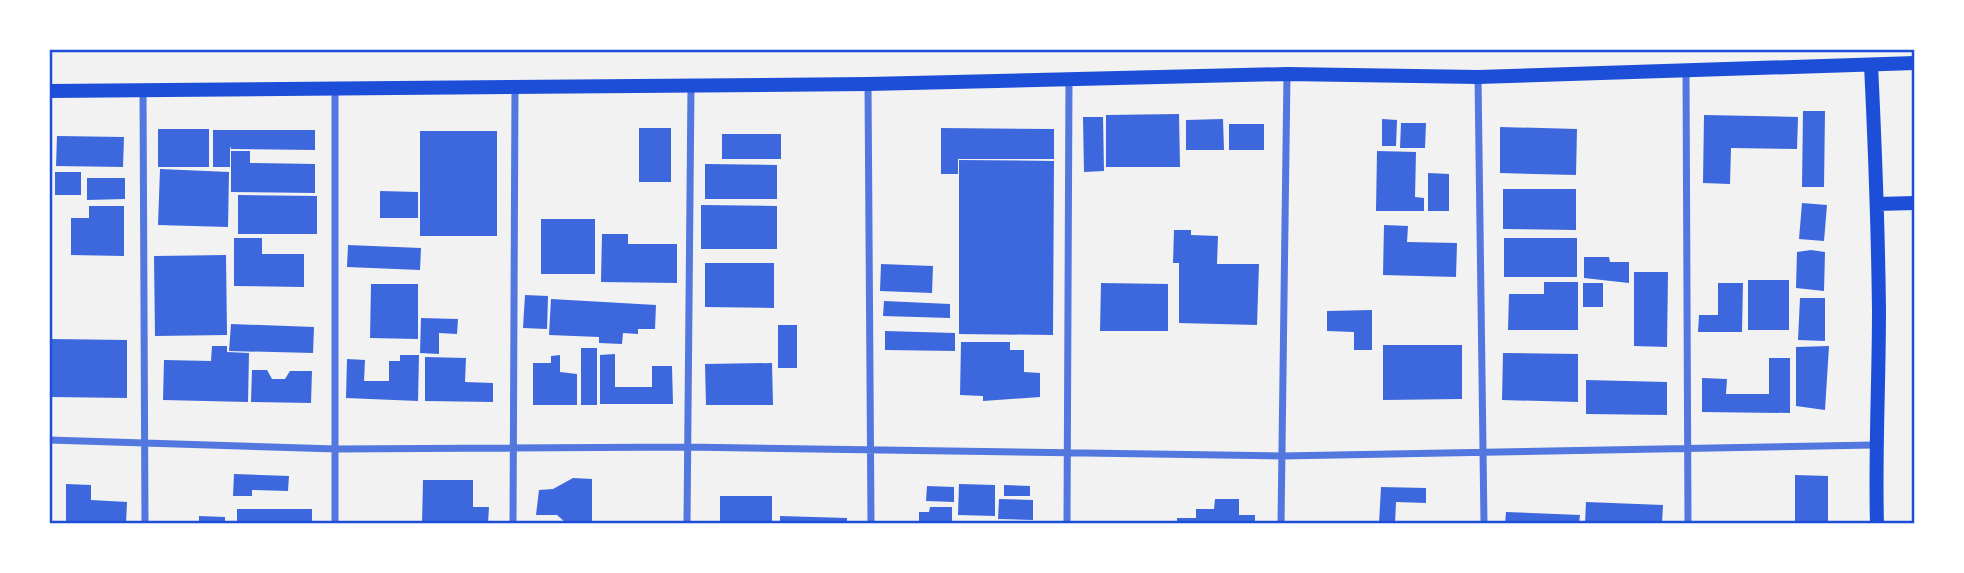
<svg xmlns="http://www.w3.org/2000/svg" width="1964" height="573" font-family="Helvetica,sans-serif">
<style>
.building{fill:#3d67dc}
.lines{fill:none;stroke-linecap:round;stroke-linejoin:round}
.minor{stroke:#5277de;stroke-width:7}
.secondary{stroke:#1d4ed8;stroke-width:14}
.neatline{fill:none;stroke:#1d4ed8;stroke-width:2.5}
</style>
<rect width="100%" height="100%" fill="#f2f2f2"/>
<path class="building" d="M1803 111H1825L1824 187H1802Z
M1179 114 1180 167H1106V115Z
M1704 115 1798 117 1797 149 1731 148 1730 184 1703 183Z
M1083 117H1103L1104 171 1084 172Z
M1223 119 1224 150H1186V120Z
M1382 119 1397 120 1396 146H1382Z
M1401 123H1426L1425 148H1400Z
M1229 124H1264V150H1229Z
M1500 127 1577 129 1576 175 1500 173Z
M639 128H671V182H639Z
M941 128 1054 129V159H958V174H941Z
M158 129H209V167H158Z
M213 130H315V150L231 149 230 146V167H213Z
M420 131H497V236H420Z
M722 134H781V159H722Z
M57 136 124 137 123 167 56 166Z
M231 151H250V163L315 164V193L231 192Z
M1377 151 1416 152 1415 197 1424 198V211H1376Z
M959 160 1054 161 1053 335 959 334Z
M705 164 777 165V199H705Z
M160 169 229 172 228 227 158 225Z
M55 172H81V195H55Z
M1428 173 1449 174V211H1428Z
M87 178H125V199L87 200Z
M1503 189H1576V230L1503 229Z
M380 191 418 192V218H380Z
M238 195 317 196V234H238Z
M1802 203 1827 205 1824 241 1799 239Z
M701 205 777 206V249H701Z
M89 206H124V256L71 255V218H89Z
M541 219H595V274H541Z
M1384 225 1408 226 1407 242 1457 243 1456 277 1383 275Z
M1174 230H1191V235L1218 236 1217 264H1259L1257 325 1179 323V263H1173Z
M602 234H628V244H677V283L601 282Z
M234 238H262V254H304V287L234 286Z
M1504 238H1577V277H1504Z
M348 245 421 248 420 270 347 267Z
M1811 250 1825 252 1824 291 1796 288 1797 252Z
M226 255 227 335 155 336 154 256Z
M1584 257H1609L1610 262H1629V283L1584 278Z
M705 263H774V308L705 307Z
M881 264 933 266 932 293 880 291Z
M1634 272H1668L1667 347 1634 346Z
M1748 280H1789V330H1748Z
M1544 282H1578V330H1508L1509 294H1544Z
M1101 283 1168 284V331H1100Z
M1583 283H1603V307H1583Z
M1718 283H1743L1742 332H1698L1699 315H1718Z
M371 284H418V339L370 338Z
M525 295 548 296 547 329 523 328Z
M1800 298H1825V341L1798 340Z
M551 299 656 305 655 329H638V334L623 333 622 344 599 343V337L549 335Z
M884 301 950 304V318L883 316Z
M1372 310V350H1354V332L1327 331V311Z
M421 318 458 319 457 334 439 333V354L420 353Z
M231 324 314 327 313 353 229 351Z
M778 325H797V368H778Z
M885 331 955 333V351L885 350Z
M52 339 127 340V398L52 397Z
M961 342H1010V350H1024V372L1040 373V397L983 401V396L960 395Z
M1383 345H1462V399L1383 400Z
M212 346H227V352L249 353 248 402 163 400 164 360 211 361Z
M1829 346 1825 410 1796 406V347Z
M581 348H597V405H581Z
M1503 353 1578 354V402L1502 400Z
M615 354V387H652V366H672L673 404H600V355Z
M400 355H419L418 401 346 398 347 359 365 360 364 381H389V361H400Z
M560 355V372L577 374V405H533V363H551V356Z
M425 357 466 358 465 382 493 383V402L425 401Z
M1769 358H1790V413L1702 412V378L1727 379 1726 394H1769Z
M772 363 773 405H706L705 364Z
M252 370H267L272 379H285L290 371H312L311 403 251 402Z
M1586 380 1667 382V415L1586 414Z
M234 474 289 476 288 491 252 490V496H233Z
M1795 475 1828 476V524H1795Z
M573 478 592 479V524L566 523 557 515H536L539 490 553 489Z
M423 480H473V507H489L488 524H422Z
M66 484 91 485V500L127 502 126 524H66Z
M959 484 995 485V516L958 515Z
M1004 485 1030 486V496H1004Z
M927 486 954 487V502L926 501Z
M1381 487 1426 488V503L1396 502 1395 524H1379Z
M720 496H772V524H720Z
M999 499 1033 500V520L998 519Z
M1215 499H1239V515H1255V524H1177V518H1196V509H1214Z
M1586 502 1663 505 1662 524H1585Z
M930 507H952V524H919V512H929Z
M237 509H312V524H237Z
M1506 512 1580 515 1579 524H1505Z
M199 516 225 517V524H199Z
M780 516 847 518V524H780Z"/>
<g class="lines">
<path class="minor" d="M1686 72 1688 524
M1478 77 1484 524
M868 85 871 524
M335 88V524
M143 91 145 524
M49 440 336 449 687 447 1282 456 1874 445
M513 524 515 86
M687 524 691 85
M1067 524 1069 78
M1281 524 1287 74"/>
<path class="secondary" d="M1871 65C1875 147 1878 228 1879 310 1879 382 1875 453 1877 524
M49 91 868 84 1287 74 1478 77 1915 63
M1877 204 1915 203"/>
</g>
<rect width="1964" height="573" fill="none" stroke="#ffffff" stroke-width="102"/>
<rect x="51" y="51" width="1862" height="471" class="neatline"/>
</svg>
